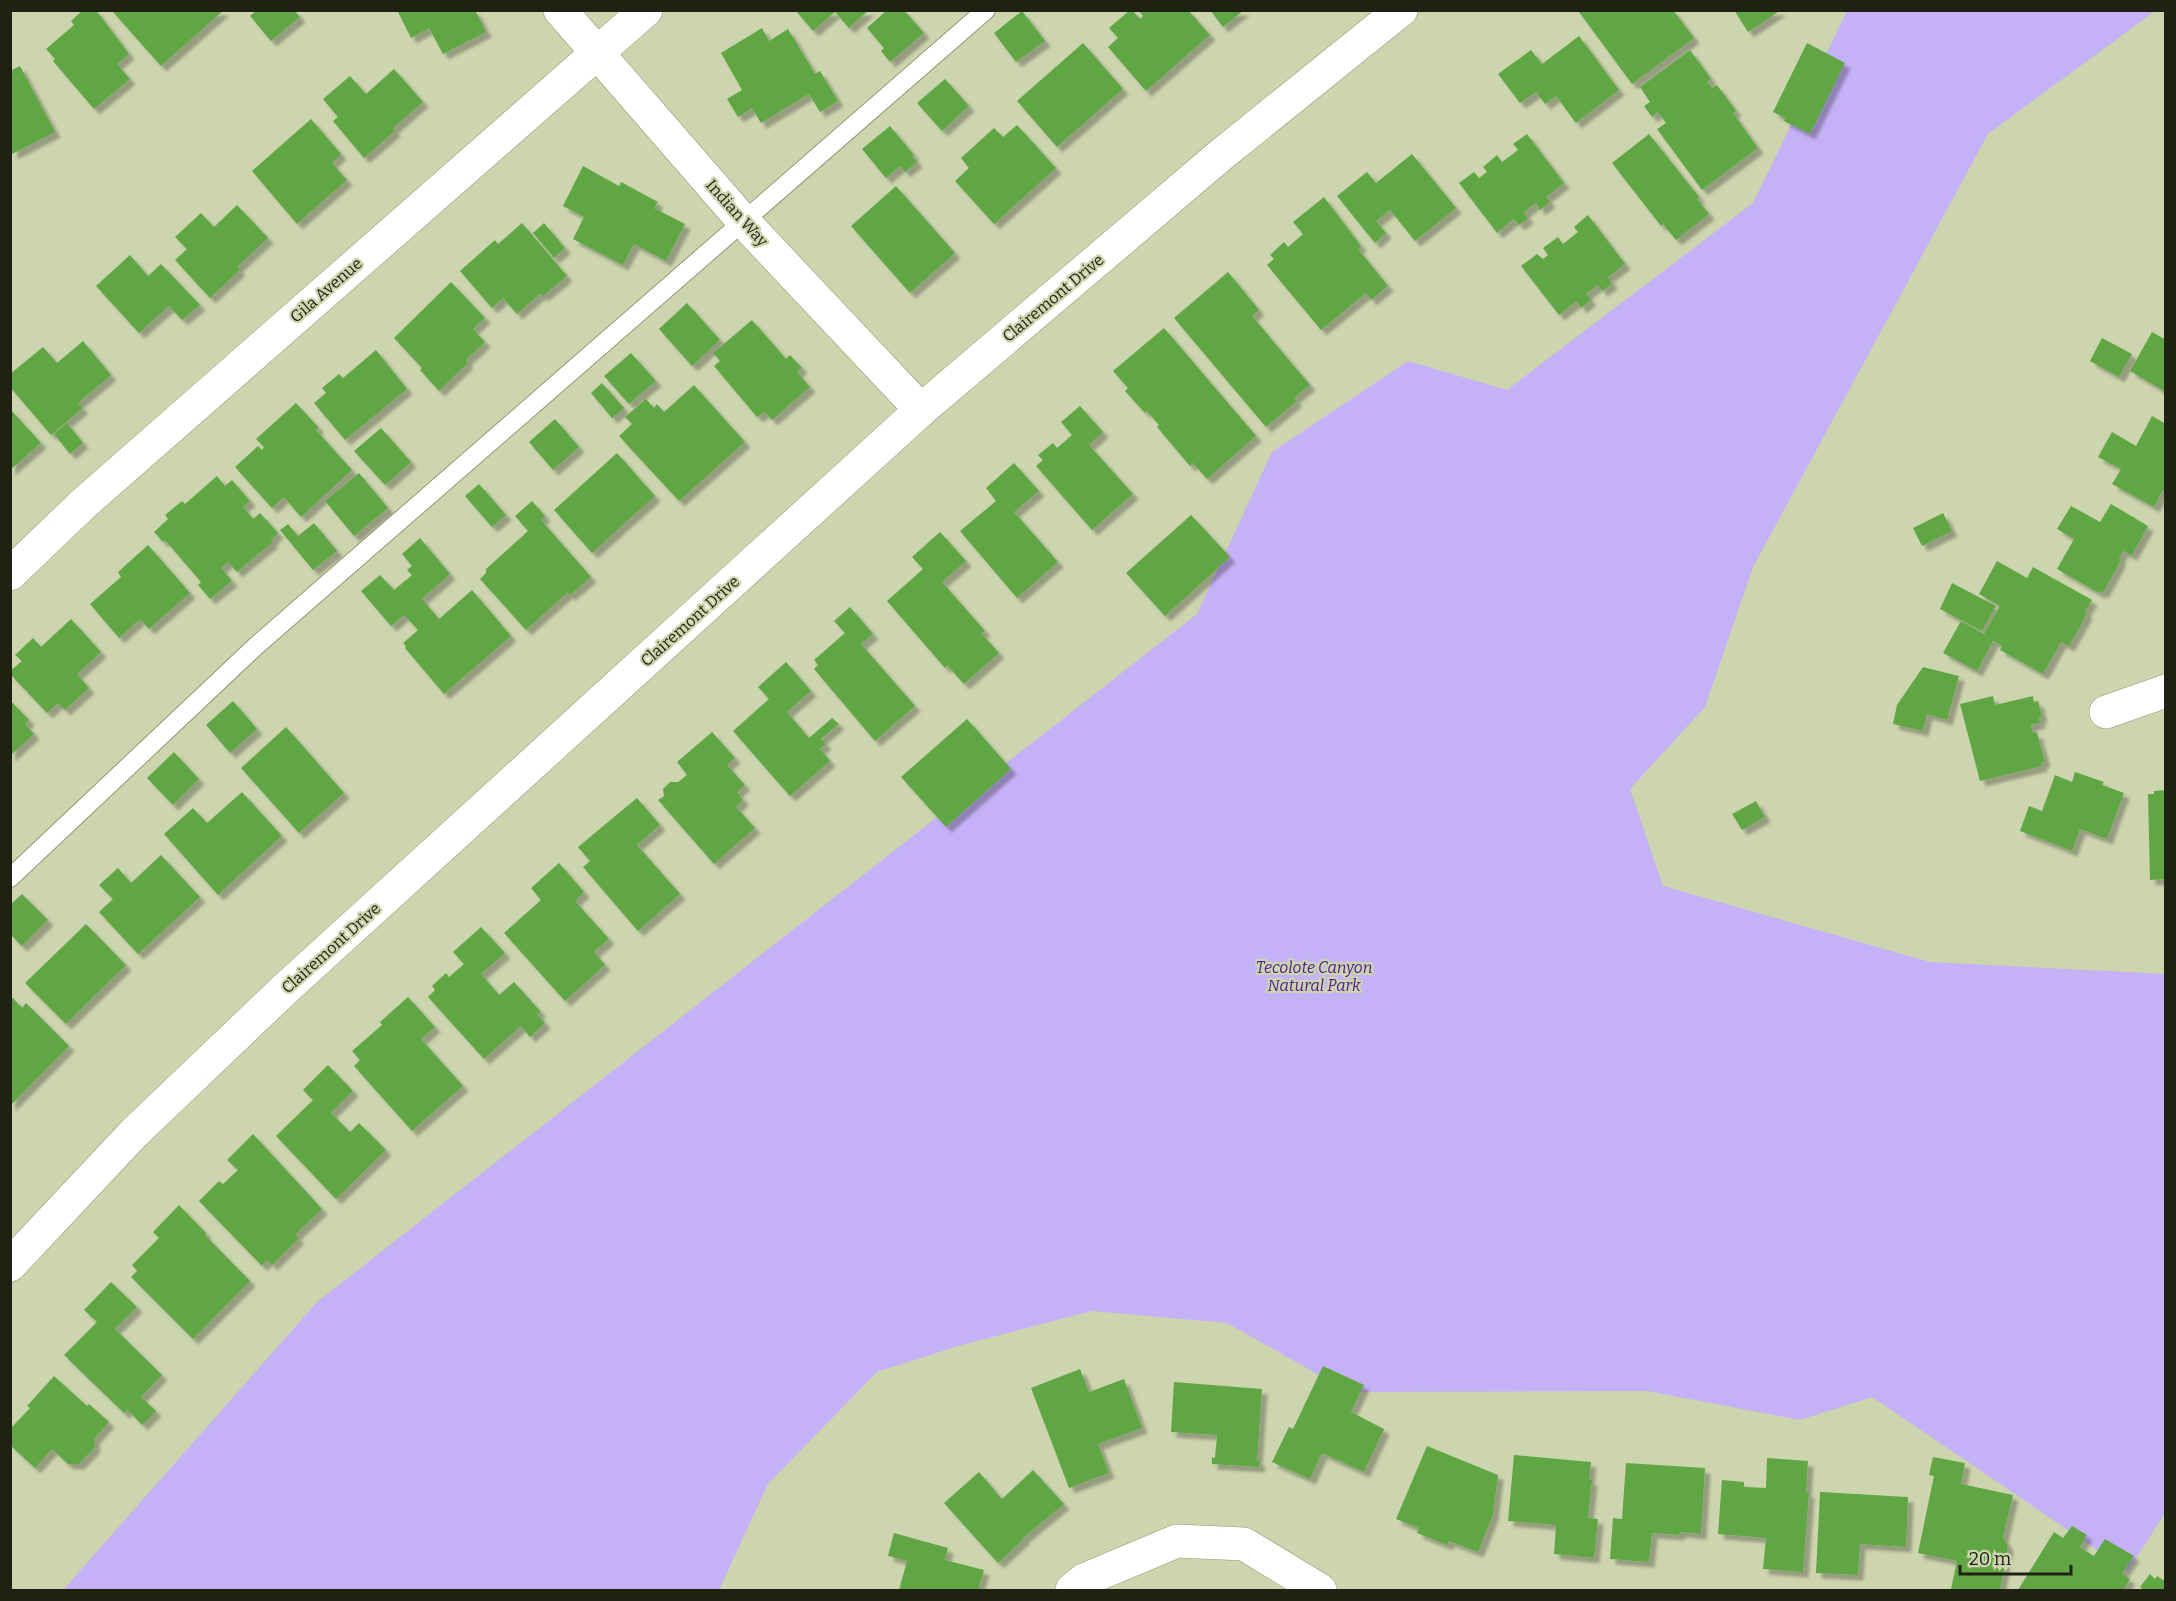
<svg xmlns="http://www.w3.org/2000/svg" width="2176" height="1601" font-family="Bitter,serif">
<style>
.green{fill:#c5b1f5}
.building{fill:#60a645;filter:url(#shadow)}
.lines{fill:none;stroke-linecap:round;stroke-linejoin:round}
.service-casing{stroke:#919974;stroke-width:20}
.minor-casing{stroke:#919974;stroke-width:34}
.primary-casing{stroke:#919974;stroke-width:34}
.service{stroke:#fff;stroke-width:18}
.minor{stroke:#fff;stroke-width:33}
.primary{stroke:#fff;stroke-width:33}
.labels{text-anchor:middle;dominant-baseline:central;stroke-width:4.5;stroke-linejoin:round;paint-order:stroke}
.street-label{font-size:16px;fill:#1f2213;stroke:#ccd5ae}
.park-label{font-size:16px;font-style:italic;fill:#511992;stroke:#ccd5ae}
</style>
<defs>
<filter id="shadow"><feDropShadow dx="5.5" dy="5.5" stdDeviation="1.5" flood-color="#0004"/></filter>
</defs>
<rect width="100%" height="100%" fill="#ccd5ae"/>
<path class="green" d="M1847 11H2155L1988 134 1753 567 1705 707 1630 789 1663 886 1930 962 2165 974V1513L2128 1571 1872 1397 1800 1420 1647 1391 1349 1392 1227 1323 1092 1311 958 1346 877 1372 768 1484 719 1590H63L317 1302 1197 614 1272 452 1408 361 1507 390 1753 203Z"/>
<path class="building" d="M83 10H96L129 54 117 64 130 79 94 109 53 61 55 59 46 49 74 25 71 21Z
M115 10H224L161 66 113 12Z
M257 10H294L300 17 271 41 250 16Z
M397 10H475L486 32 443 54 429 28 411 38Z
M795 10H869L849 28 835 12 813 31Z
M887 10H904L924 33 890 62 881 51 884 48 867 28Z
M1130 10H1132L1140 19 1143 16 1138 10H1188L1210 35 1146 91 1108 47 1118 38 1109 28Z
M1210 10H1244L1223 27Z
M1580 10H1673L1694 38 1632 84 1579 12Z
M1734 10H1781L1748 32Z
M1022 11 1045 41 1016 62 994 33Z
M762 28 769 41 788 29 815 74 820 71 838 101 820 112 809 94 761 123 752 108 738 117 727 99 742 90 721 53Z
M1579 36 1619 90 1576 123 1556 96 1545 104 1536 92 1520 103 1498 74 1531 50 1542 64Z
M1083 43 1123 89 1057 147 1017 101Z
M1807 43 1845 63 1810 134 1784 121 1785 118 1773 112Z
M1690 50 1711 79 1707 82 1712 88 1717 85 1736 111 1733 113 1758 148 1702 190 1657 129 1666 123 1658 112 1652 117 1644 106 1650 102 1640 87Z
M20 66 55 132 12 154 10 71Z
M394 69 423 102 393 128 395 131 364 158 333 121 338 117 323 99 350 76 366 94Z
M945 79 969 106 942 131 917 103Z
M311 119 341 154 332 163 347 180 297 224 252 171Z
M1017 125 1056 168 994 224 955 181 969 168 961 158 994 128 1003 137Z
M890 126 914 155 912 156 917 162 905 172 900 166 886 178 862 149Z
M1527 134 1564 183 1546 197 1550 202 1540 210 1536 203 1524 212 1528 218 1519 225 1514 219 1497 233 1459 183 1474 172 1479 178 1487 172 1483 167 1497 155 1502 162 1518 150 1513 144Z
M1649 134 1699 197 1697 199 1709 214 1676 240 1663 224 1661 226 1612 163Z
M1412 154 1456 208 1415 241 1390 210 1376 221 1386 233 1375 243 1337 196 1367 172 1376 183Z
M583 166 619 186 621 182 658 202 654 208 685 224 666 261 634 244 623 265 573 239 584 217 563 206Z
M896 186 955 253 910 293 851 226Z
M1324 197 1361 246 1358 249 1388 286 1371 300 1366 293 1321 330 1267 265 1274 259 1270 255 1284 242 1288 247 1303 234 1293 222Z
M237 205 268 238 237 267 240 270 210 298 175 260 187 249 175 237 201 213 214 227Z
M1588 215 1625 264 1608 277 1612 284 1602 291 1598 285 1586 294 1591 300 1581 308 1577 301 1559 315 1521 266 1537 254 1543 259 1548 255 1543 248 1558 237 1563 244 1578 232 1574 227Z
M522 223 567 276 543 296 540 294 517 314 503 298 492 308 460 271 495 240 498 244Z
M544 223 565 248 554 258 533 233Z
M130 255 148 276 161 264 200 305 182 320 169 306 139 333 96 286Z
M1228 272 1259 310 1252 316 1310 385 1294 398 1297 401 1266 427 1174 318Z
M451 282 485 318 473 329 485 342 466 360 468 363 439 391 420 370 422 368 394 338Z
M687 303 720 340 692 366 659 329Z
M752 320 786 359 790 355 802 368 797 372 810 387 772 420 765 412 757 417 714 366 720 361 713 353Z
M1164 328 1256 436 1207 479 1193 463 1190 466 1157 427 1159 425 1147 411 1145 413 1125 391 1128 388 1113 371Z
M2152 332 2166 340V392L2130 371Z
M2102 338 2132 354 2119 377 2090 361Z
M83 341 111 375 78 403 83 408 51 435 10 387V374L43 347 57 363Z
M376 350 407 389 345 440 314 403 326 393 322 388 339 374 343 378Z
M631 353 656 381 629 404 604 376Z
M602 383 624 408 612 418 591 393Z
M694 385 745 442 679 501 619 436 632 424 625 417 646 399 654 408 657 404 664 412Z
M296 403 319 428 316 430 352 470 301 517 284 497 272 508 235 467 258 446 262 450 264 447 256 439Z
M1080 406 1103 432 1089 445 1133 494 1092 530 1036 466 1043 460 1038 455 1053 443 1057 448 1072 435 1061 422Z
M10 409 41 443 10 470Z
M2152 416 2166 424V492L2163 490 2154 507 2112 484 2121 469 2098 457 2112 432 2136 446Z
M555 419 579 447 553 470 529 442Z
M67 423 83 443 70 454 54 434Z
M381 428 411 462 385 485 354 451Z
M617 453 655 496 592 553 554 510Z
M1014 463 1039 491 1014 512 1058 562 1017 598 960 531 996 501 986 488Z
M359 473 388 508 354 536 325 501Z
M217 476 225 486 232 480 250 501 243 507 253 519 260 513 278 533 271 540 273 542 237 572 228 562 221 568 232 581 210 599 198 585 201 582 165 540 163 542 154 532 168 519 165 515 182 501 185 504Z
M479 484 506 515 492 527 465 496Z
M532 501 545 516 541 520 591 577 570 595 567 593 526 630 480 579 486 573V569L528 531 515 516Z
M2111 504 2148 526 2132 555 2123 551 2119 559 2121 560 2103 593 2100 591 2099 593 2057 569 2074 539 2057 529 2071 506 2100 522Z
M1943 513 1952 531 1922 546 1913 528Z
M1191 515 1230 557 1165 616 1126 573Z
M314 523 337 551 313 570 280 530 288 524 298 536Z
M940 532 966 561 942 582 985 631 981 633 999 653 964 684 947 665 945 668 887 601 923 569 912 557Z
M420 538 450 574 422 599 439 619 472 590 511 636 444 694 405 648 406 646 403 643 418 630 404 615 391 626 361 591 380 575 394 590 412 575 407 570 412 566 402 554Z
M148 545 190 593 149 629 140 619 119 638 90 604 121 577 118 572Z
M1997 561 2027 578 2033 567 2092 600 2085 612 2087 614 2069 646 2061 642 2043 674 2000 650 2002 646 1993 641 1977 671 1943 653 1961 621 1984 634 2000 606 1979 594Z
M1952 583 1996 606 1982 631 1940 609Z
M850 607 873 634 861 644 915 706 875 741 814 669 818 665 814 660 845 633 834 621Z
M71 619 101 652 77 674 89 688 65 710 58 703 47 713 10 674V671L22 661 15 655 33 638 41 647Z
M786 662 811 691 787 712 809 738 832 718 839 724 821 739 826 744 820 749 830 761 790 796 733 731 769 699 758 687Z
M1923 667 1959 676 1947 720 1927 714 1923 731 1893 724 1897 705Z
M1993 696 1995 705 2033 696 2034 702 2038 701 2042 717 2039 718 2040 723 2031 725 2033 733H2037L2045 762 2041 763 2042 766 1980 781 1960 704Z
M10 700 29 720 25 724 34 734 10 756Z
M233 701 257 729 230 753 206 725Z
M967 719 1011 769 946 827 901 777Z
M286 727 344 793 299 833 241 768Z
M712 732 735 758 727 765 745 785 737 792 743 800 736 807 755 828 714 864 658 800 664 796 663 789 670 782H678L687 775 677 762Z
M174 752 199 779 173 805 147 778Z
M2075 772 2104 782 2102 785 2124 793 2107 839 2080 829 2072 851 2020 831 2029 806 2042 811 2055 775 2072 782Z
M2166 790V879L2150 880 2148 794H2154V791Z
M242 792 282 836 218 895 164 834 193 808 207 823Z
M637 798 660 825 637 845 680 894 638 931 583 867 590 861 578 847Z
M1756 801 1765 817 1742 830 1732 814Z
M161 855 200 897 138 954 99 912 113 899 99 885 118 868 131 883Z
M559 863 584 892 575 901 609 939 594 952 605 965 565 1001 504 933 541 900 531 888Z
M22 894 48 920 22 946 10 934V905Z
M86 924 126 965 66 1024 25 983Z
M481 927 505 953 481 974 499 995 514 982 541 1012 537 1014 545 1023 530 1037 521 1026 484 1059 428 997 435 990 432 986 446 973 449 977 464 964 453 952Z
M408 997 435 1027 421 1039 463 1086 412 1131 354 1066 360 1060 352 1051 382 1025 380 1022Z
M13 998 22 1008 26 1003 69 1046 10 1106V1000Z
M328 1065 353 1091 331 1113 350 1132 359 1123 386 1150 336 1199 276 1136 313 1100 303 1090Z
M253 1134 322 1209 295 1235 299 1238 272 1265 267 1260 262 1266 199 1201 219 1181 223 1184 238 1170 227 1160Z
M179 1205 206 1233 205 1235 250 1281 193 1339 131 1277 137 1271 132 1265 159 1238 153 1232Z
M111 1282 137 1307 115 1329 162 1375 141 1397 156 1411 142 1425 128 1410 124 1413 64 1355 97 1322 84 1310Z
M1323 1366 1364 1385 1351 1412 1384 1429 1364 1472 1322 1453 1310 1479 1272 1462 1289 1427 1293 1429Z
M1080 1369 1089 1392 1124 1379 1142 1428 1098 1444 1109 1473 1069 1488 1031 1388Z
M54 1376 87 1406 89 1404 109 1422 94 1439 95 1447 79 1464H68L52 1449 35 1468 10 1445V1429L30 1408 27 1406Z
M1174 1382 1262 1389 1257 1461H1260L1259 1467 1212 1464V1457L1215 1458 1217 1435 1171 1432Z
M1427 1446 1498 1475 1493 1515 1478 1552 1449 1541 1447 1545 1417 1533 1419 1528 1396 1519Z
M1514 1455 1591 1462 1589 1480H1592L1588 1518 1598 1519 1594 1558 1554 1554 1556 1525 1508 1521Z
M1933 1457 1965 1463 1961 1484 2013 1495 2003 1537 2008 1546 2000 1590 1951 1589 1957 1561 1918 1553 1934 1476 1929 1475Z
M1767 1458 1808 1461 1806 1492H1809L1803 1572 1763 1569 1766 1538 1718 1534 1722 1480 1744 1482V1487L1766 1488Z
M1626 1463 1705 1468 1701 1534 1680 1532 1679 1535 1652 1533 1649 1562 1610 1559 1613 1518 1622 1519Z
M1033 1470 1064 1504 1023 1538 1024 1539 998 1563 944 1503 979 1472 1002 1499Z
M1820 1492 1908 1497 1906 1547 1860 1544 1858 1575 1816 1573Z
M2072 1526 2087 1535 2080 1547 2094 1556 2105 1539 2134 1556 2122 1574 2130 1579 2123 1590H2018L2054 1532 2063 1538Z
M894 1533 948 1548 945 1560 984 1570 978 1590H899L907 1561 888 1556Z
M2150 1574 2155 1579 2157 1576 2166 1582V1590H2144L2140 1587Z"/>
<g class="lines">
<defs>
<path id="service" d="M10 878 256 646 986 10"/>
<path id="minor" d="M560 10 744 222 921 410
M10 574 82 505 646 10
M2106 712 2166 691
M1072 1590 1084 1580 1177 1541 1244 1544 1320 1590"/>
<path id="primary" d="M10 1265 134 1133 285 989 921 410 1222 154 1401 10"/>
</defs>
<use href="#service" class="service-casing"/>
<use href="#minor" class="minor-casing"/>
<use href="#primary" class="primary-casing"/>
<use href="#service" class="service"/>
<use href="#minor" class="minor"/>
<use href="#primary" class="primary"/>
</g>
<g class="labels">
<g class="street-label">
<text transform="translate(737 213) rotate(48)">Indian Way</text>
<text transform="translate(326 290) rotate(-41)">Gila Avenue</text>
<text transform="translate(1053 298) rotate(-40)">Clairemont Drive</text>
<text transform="translate(690 621) rotate(-42)">Clairemont Drive</text>
<text transform="translate(331 948) rotate(-42)">Clairemont Drive</text>
</g>
<g class="park-label">
<text x="1314" y="967">Tecolote Canyon<tspan x="1314" dy="18">Natural Park</tspan></text>
</g>
</g>
<rect width="2176" height="1601" fill="none" stroke="#1f2213" stroke-width="24"/>
<path d="M1960 1565v9h111v-9" fill="none" stroke="#1f2213" stroke-width="3"/>
<text x="1969" y="1565" font-size="18" fill="#1f2213" stroke="#ccd5ae" stroke-width="4.5" paint-order="stroke">20 m</text>
</svg>
